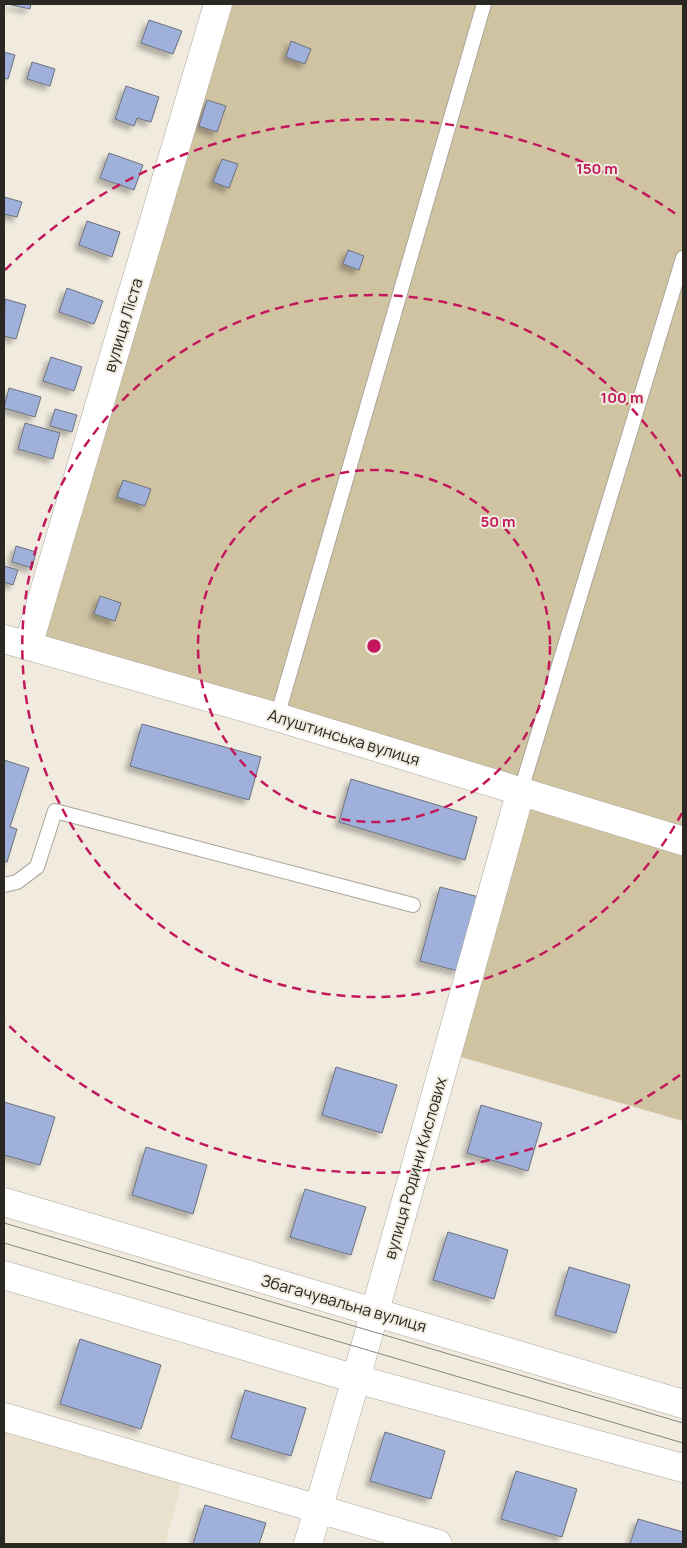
<svg xmlns="http://www.w3.org/2000/svg" width="687" height="1548" font-family="Manrope,sans-serif">
<style>
.built{fill:#e9e1cd}
.green{fill:#d0c3a2}
.building{fill:#9fb1da;stroke:#6c717c;filter:url(#shadow)}
.lines{fill:none;stroke-linecap:round;stroke-linejoin:round}
.lane-casing{stroke:#aaa599;stroke-width:16}
.street-casing{stroke:#aaa599;stroke-width:29}
.lane{stroke:#fff;stroke-width:14}
.street{stroke:#fff;stroke-width:28}
.tram{stroke:#88857d;stroke-width:1}
.ring{fill:none;stroke:#c2185b;stroke-width:2.5;stroke-dasharray:9 6}
.labels{text-anchor:middle;dominant-baseline:central;stroke-width:4;stroke-linejoin:round;paint-order:stroke}
.street-label{font-size:16px;fill:#292823;stroke:#f0ebde}
.centre{fill:#c2185b;stroke:#f0ebde;stroke-width:2.5}
.ring-label{font-size:15px;text-anchor:middle;font-weight:bold;fill:#c2185b;stroke:#f0ebde;stroke-width:4;stroke-linejoin:round;paint-order:stroke}
</style>
<defs>
<filter id="shadow"><feDropShadow dx="-4.5" dy="4.5" stdDeviation="2.5" flood-color="#0004"/></filter>
</defs>
<rect width="100%" height="100%" fill="#f0ebde"/>
<path class="built" d="M4 1433 182 1481 165 1544H4Z"/>
<path class="green" d="M218 4H683V1121L447 1053 521 791 28 646Z"/>
<path class="building" d="M7 4H31L30 9Z
M149 20 182 31 173 54 141 43Z
M291 41 311 49 305 64 286 57Z
M4 52 15 55 8 79 4 78Z
M32 62 55 69 50 86 27 79Z
M126 86 159 97 151 122 137 118 134 126 115 119Z
M207 100 226 106 217 132 199 126Z
M109 153 143 165 134 190 100 178Z
M222 159 238 164 229 188 213 182Z
M4 197 22 202 17 217 4 214Z
M87 221 120 232 112 257 79 245Z
M348 250 364 256 359 270 343 264Z
M67 288 103 301 94 324 59 312Z
M5 299 26 305 16 339 4 336Z
M51 357 82 367 74 391 43 381Z
M9 388 41 397 35 417 4 408Z
M55 409 77 415 72 432 50 426Z
M25 423 60 433 53 459 18 449Z
M123 480 151 489 145 506 117 497Z
M16 546 36 552 32 568 12 562Z
M4 566 18 570 13 585 4 582V584Z
M100 596 121 603 115 621 94 614Z
M142 724 261 757 249 800 130 766Z
M4 760 29 768 10 827 17 829 7 862 4 861Z
M351 779 477 817 465 860 339 822Z
M440 887 479 897 458 971 420 961Z
M336 1067 397 1085 382 1133 322 1115Z
M4 1102 55 1117 40 1165 4 1155Z
M481 1105 542 1123 528 1171 467 1153Z
M146 1147 207 1165 193 1214 132 1195Z
M305 1189 366 1207 351 1255 290 1237Z
M448 1232 508 1250 494 1299 433 1280Z
M569 1267 630 1285 616 1333 555 1315Z
M80 1339 161 1365 141 1429 60 1404Z
M245 1390 306 1408 291 1456 231 1438Z
M385 1432 445 1451 431 1499 370 1481Z
M516 1471 577 1489 562 1537 501 1519Z
M205 1505 266 1523 259 1544H193Z
M638 1519 683 1532V1544H630Z"/>
<g class="lines">
<defs>
<path id="lane" d="M277 717 484 4
M521 790 683 258
M4 885 17 882 37 867 55 811 413 905"/>
<path id="street" d="M4 639 277 717 683 841
M28 646 218 4
M4 1202 683 1404
M4 1275 356 1379 683 1468
M4 1417 438 1544
M308 1544 356 1379 521 790"/>
</defs>
<use href="#lane" class="lane-casing"/>
<use href="#street" class="street-casing"/>
<use href="#lane" class="lane"/>
<use href="#street" class="street"/>
<path class="tram" d="M4 1223 683 1423
M4 1243 683 1443"/>
</g>
<g class="ring">
<circle cx="374" cy="646" r="176"/>
<path d="M682 813A351 351 0 1 1 682 479"/>
<path d="M680 1075A527 527 0 0 1 5 1022M5 270A527 527 0 0 1 680 217"/>
</g>
<g class="labels">
<g class="street-label">
<text transform="translate(123 325) rotate(-73)">вулиця Ліста</text>
<text transform="translate(344 737) rotate(17)">Алуштинська вулиця</text>
<text transform="translate(415 1168) rotate(-74)">вулиця Родини Кислових</text>
<text transform="translate(344 1303) rotate(16)">Збагачувальна вулиця</text>
</g>
</g>
<circle cx="374" cy="646" r="8" class="centre"/>
<g class="ring-label">
<text x="597" y="174">150 m</text>
<text x="622" y="403">100 m</text>
<text x="498" y="527">50 m</text>
</g>
<rect width="687" height="1548" fill="none" stroke="#292823" stroke-width="10"/>
</svg>
